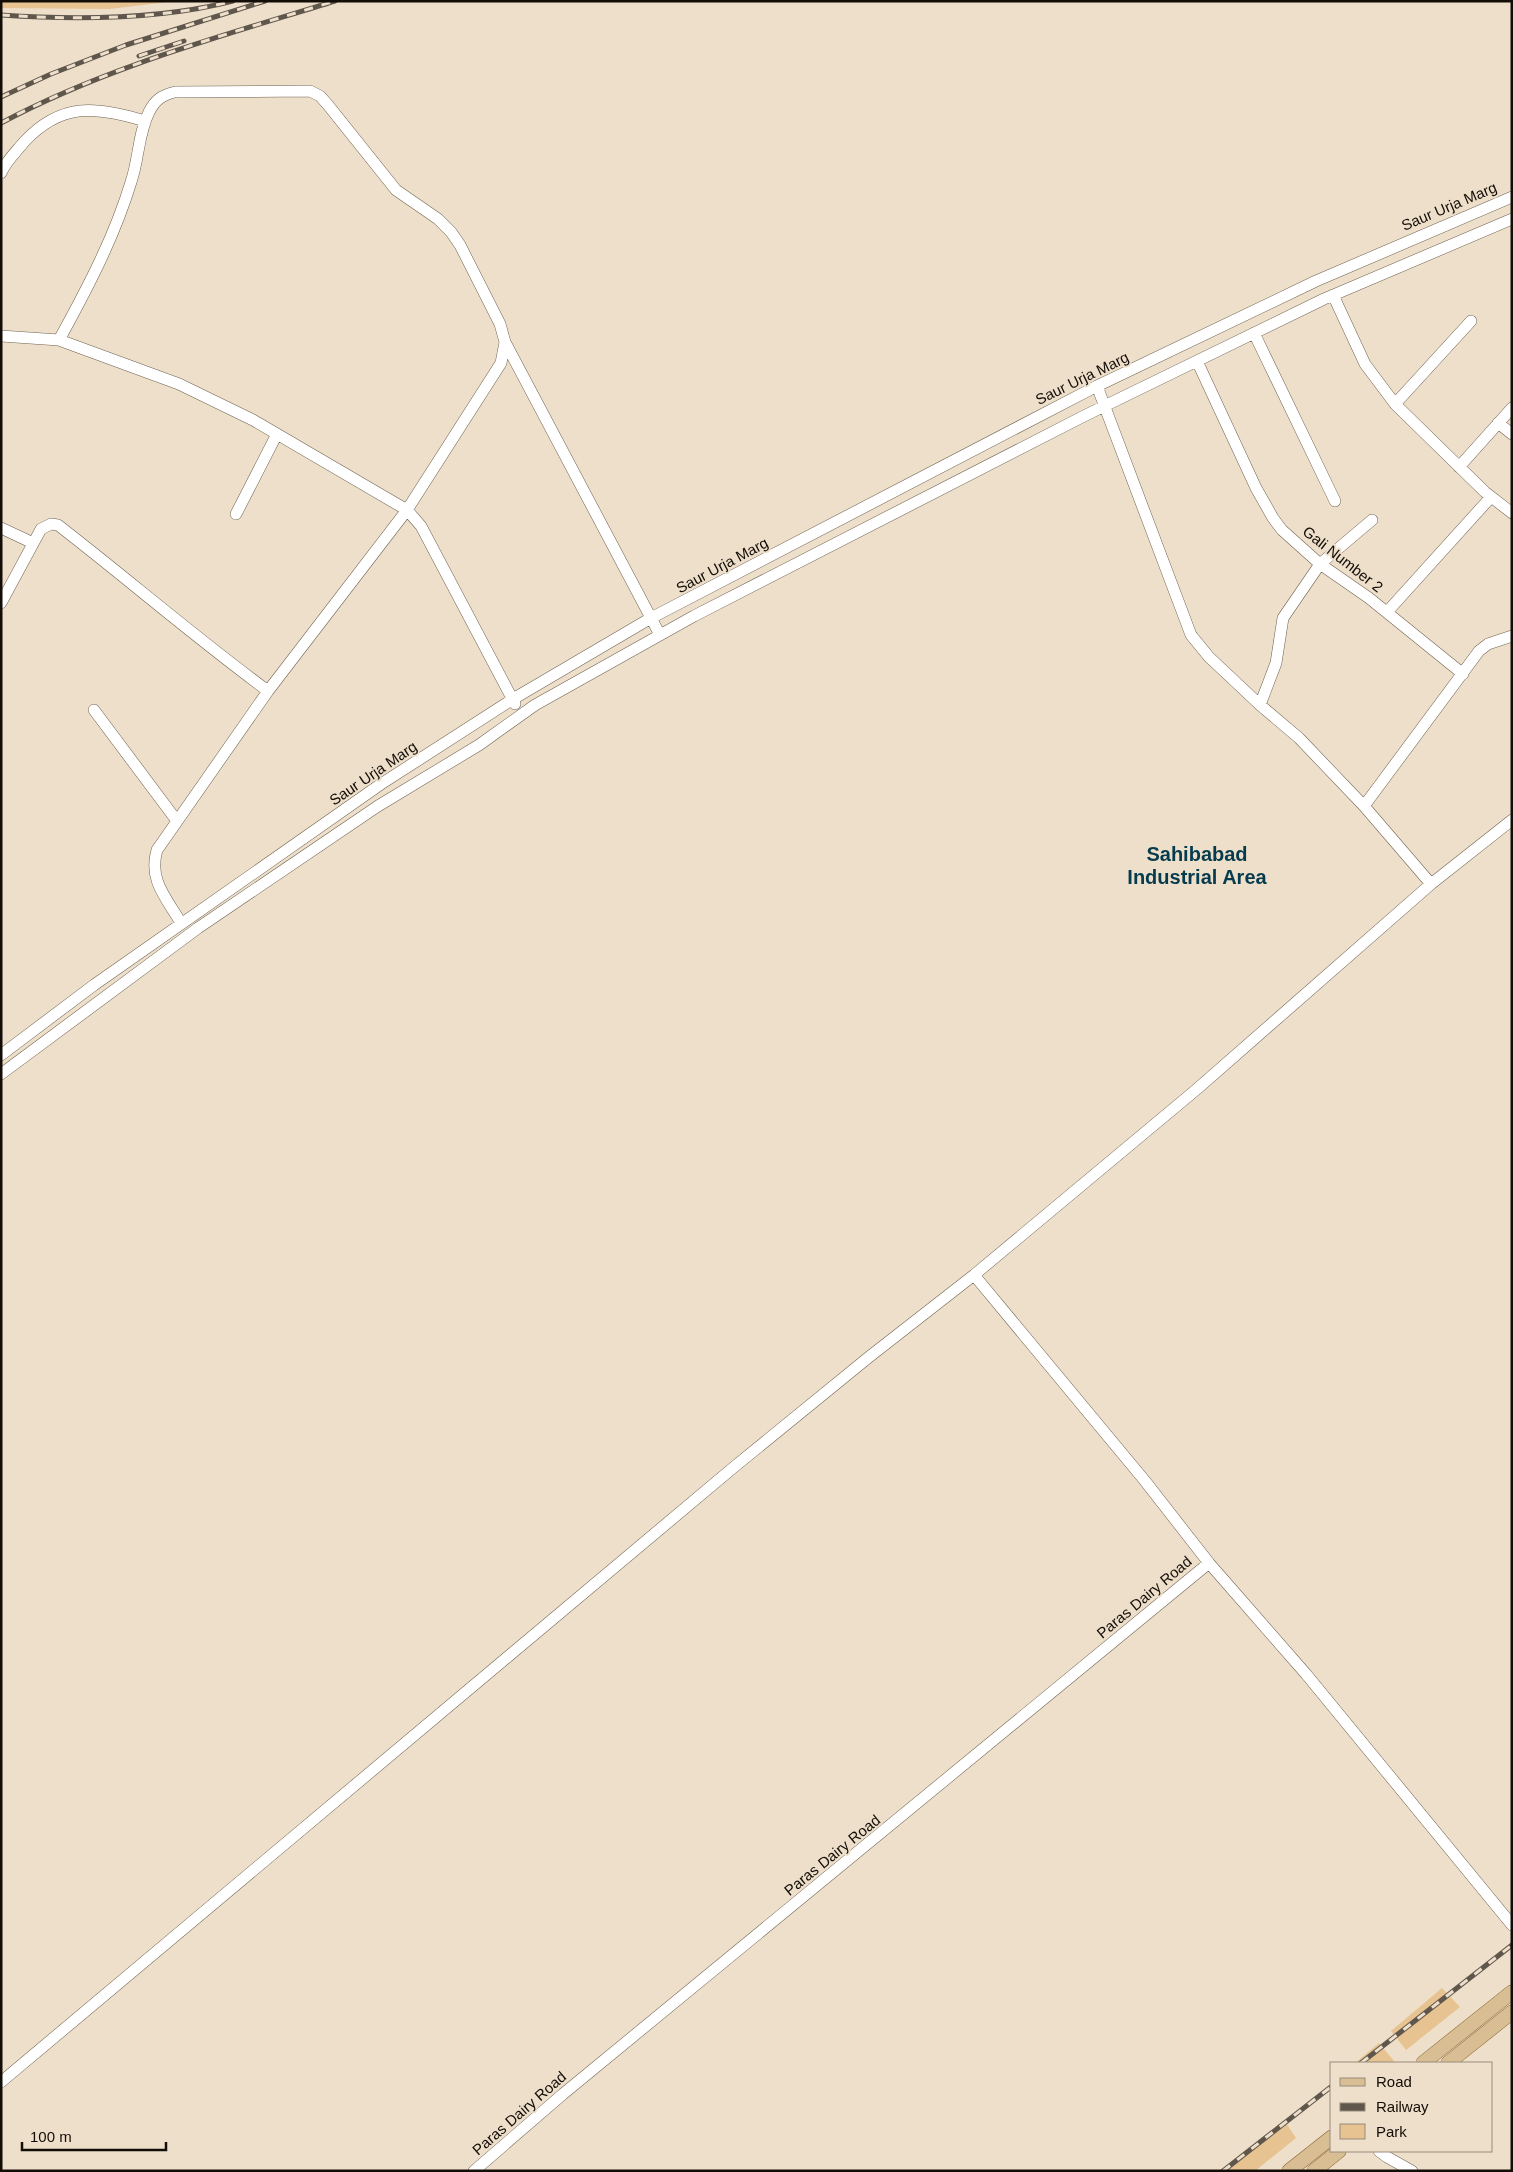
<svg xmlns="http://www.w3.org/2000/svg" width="1513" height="2172" font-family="Helvetica,sans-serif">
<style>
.green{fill:#e6c390}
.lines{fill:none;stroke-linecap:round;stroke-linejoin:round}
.minor-casing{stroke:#6e6250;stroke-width:12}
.major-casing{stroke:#846433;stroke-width:15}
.minor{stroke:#fff;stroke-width:11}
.major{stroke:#dabe93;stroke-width:14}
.rail-casing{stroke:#60574c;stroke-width:5}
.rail{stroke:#eedfcb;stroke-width:3;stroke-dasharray:9;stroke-linecap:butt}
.labels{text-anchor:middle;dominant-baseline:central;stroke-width:4;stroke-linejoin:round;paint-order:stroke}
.street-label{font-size:15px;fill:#120d06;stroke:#eedfcb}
.district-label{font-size:20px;font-weight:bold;fill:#053b4d;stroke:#eedfcb}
</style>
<rect width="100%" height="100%" fill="#eedfcb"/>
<path class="green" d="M1 1H177L109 9 1 8Z
M1442 1988 1460 2007 1406 2050 1391 2031Z
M1379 2043 1394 2061 1391 2063H1355Z
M1284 2120 1296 2138 1255 2171H1221Z"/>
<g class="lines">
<defs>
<path id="minor" d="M1 173C6 161 16 152 24 142 61 102 96 106 145 121
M1333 295 1365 364 1395 404 1485 492 1512 513
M1254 333 1335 501
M1 336 59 340 179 384 253 420 407 510 421 526 515 704
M59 340C87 289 114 238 131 182 139 159 138 134 149 112 155 100 162 95 175 92L310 91 320 96 328 105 396 190 438 219 451 232 460 245 500 324 505 342 660 635
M1197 361 1256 488 1273 518 1282 530 1320 564 1369 598 1463 674
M1097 386 1191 635 1209 657 1260 705 1299 738 1364 806 1431 884
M1395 404 1471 321
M1498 423 1512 434
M1459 467 1512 408
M236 514 277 434
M1 528 33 543
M1 603 41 529 51 524 58 525C129 580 196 638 268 691
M1387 612 1491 497
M1260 705 1276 663 1283 618 1320 564 1372 520
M94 710 177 821
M1364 806 1479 651 1488 644 1512 636
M181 923C167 899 148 880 157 850L268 691 407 510 501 363 505 342
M1 1055 94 985 381 784 513 699 651 618 1097 386 1316 281 1512 197
M1 1074 198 928 378 806 479 745 535 705 694 616 1084 416 1324 299 1512 219
M974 1275 1145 1481 1209 1563 1306 1674 1512 1925
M1 2082 734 1467 869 1357 974 1275 1197 1089 1431 884 1512 820
M1379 2151 1387 2157 1412 2171
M474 2171 563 2094 1209 1563"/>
<path id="major" d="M1423 2063 1512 1992
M1448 2063 1512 2012
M1289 2171 1332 2137
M1314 2171 1339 2151"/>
</defs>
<use href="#minor" class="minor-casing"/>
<use href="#major" class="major-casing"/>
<use href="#minor" class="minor"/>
<use href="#major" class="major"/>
<defs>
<path id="rail" d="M1 15C76 20 159 20 233 1
M139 56 184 41
M1 97 51 74 126 45 265 1
M1 123C106 67 222 36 335 1
M1361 2063 1512 1945
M1223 2171 1332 2086"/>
</defs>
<use href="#rail" class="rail-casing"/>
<use href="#rail" class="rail"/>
</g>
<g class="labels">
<g class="street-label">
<text transform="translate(1449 206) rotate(-23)">Saur Urja Marg</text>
<text transform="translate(1082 378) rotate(-26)">Saur Urja Marg</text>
<text transform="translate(1343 559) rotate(38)">Gali Number 2</text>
<text transform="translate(722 565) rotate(-28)">Saur Urja Marg</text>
<text transform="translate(373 773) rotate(-34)">Saur Urja Marg</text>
<text transform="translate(1144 1597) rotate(-40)">Paras Dairy Road</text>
<text transform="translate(832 1855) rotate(-39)">Paras Dairy Road</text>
<text transform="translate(519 2113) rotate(-41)">Paras Dairy Road</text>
</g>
<g class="district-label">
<text x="1197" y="854">Sahibabad<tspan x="1197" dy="23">Industrial Area</tspan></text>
</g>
</g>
<rect width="1513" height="2172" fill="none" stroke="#120d06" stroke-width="5"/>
<rect x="1330" y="2062" width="162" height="90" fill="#eedfcb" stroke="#968b7c"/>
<rect x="1340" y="2078" width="25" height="8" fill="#dabe93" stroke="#968b7c"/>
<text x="1376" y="2087" font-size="15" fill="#120d06">Road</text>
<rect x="1340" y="2103" width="25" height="8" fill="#60574c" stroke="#968b7c"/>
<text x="1376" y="2112" font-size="15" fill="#120d06">Railway</text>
<rect x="1340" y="2124" width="25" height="15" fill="#e6c390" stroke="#968b7c"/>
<text x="1376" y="2137" font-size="15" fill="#120d06">Park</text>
<path d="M22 2142v8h144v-8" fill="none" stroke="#120d06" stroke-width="2.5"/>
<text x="30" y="2142" font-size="15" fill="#120d06" stroke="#eedfcb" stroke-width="4" paint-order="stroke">100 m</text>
</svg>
